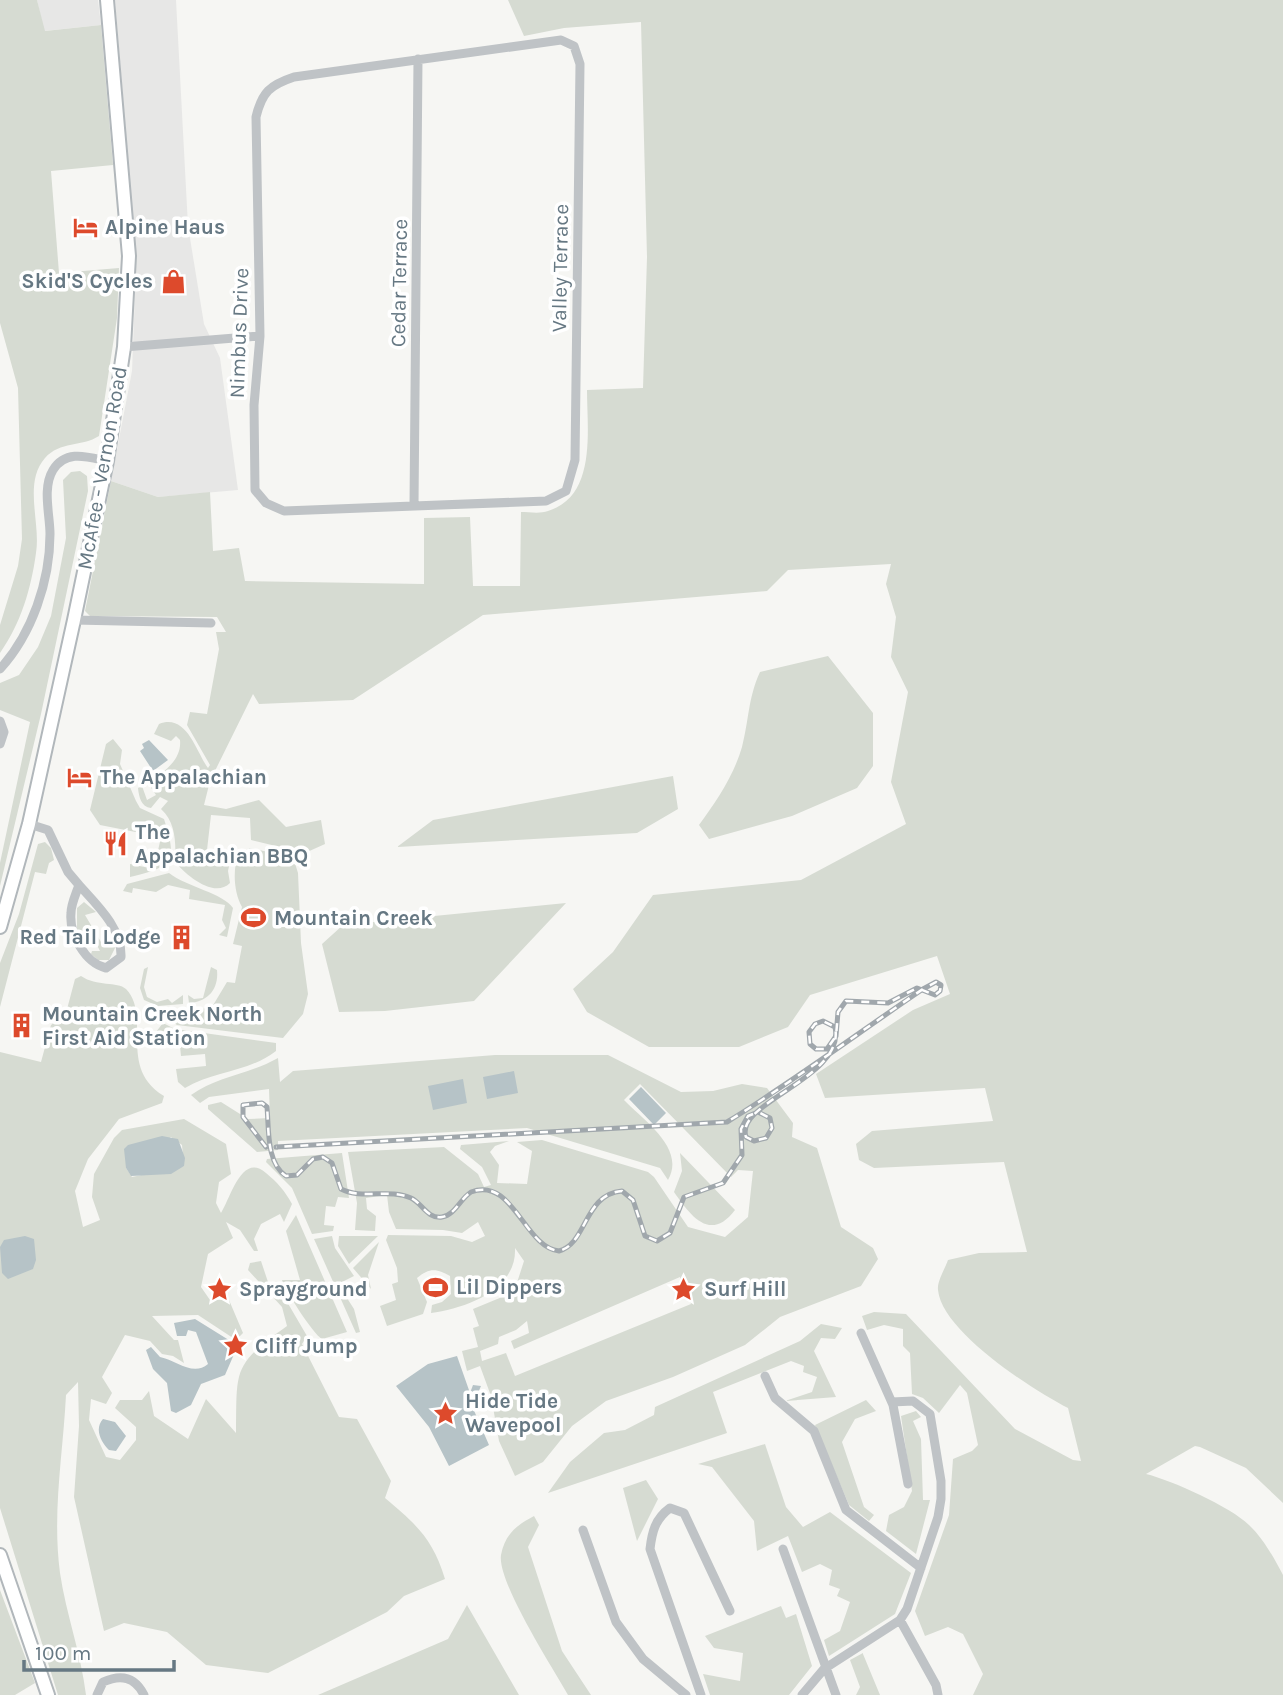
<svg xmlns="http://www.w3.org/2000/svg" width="1283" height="1695" font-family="Karla,sans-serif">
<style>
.built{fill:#e7e7e6}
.green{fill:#d6dbd2;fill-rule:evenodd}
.water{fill:#b6c3c7}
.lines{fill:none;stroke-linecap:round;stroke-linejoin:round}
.secondary-casing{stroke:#b1b7bb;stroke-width:16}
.street{stroke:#bfc3c6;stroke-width:9}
.secondary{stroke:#fff;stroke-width:12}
.rail-casing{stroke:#a0a7ac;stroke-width:5}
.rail{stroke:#fff;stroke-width:2.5;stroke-dasharray:8;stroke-linecap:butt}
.labels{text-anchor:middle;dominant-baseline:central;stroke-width:7;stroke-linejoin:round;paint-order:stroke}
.poi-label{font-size:21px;font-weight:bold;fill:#667883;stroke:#fff;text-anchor:start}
.street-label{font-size:21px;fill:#667883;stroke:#fff}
</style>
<rect width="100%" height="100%" fill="#f6f6f3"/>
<path class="built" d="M37 0H98L101 25 44 31Z
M115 0H176L188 226 204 324 220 358 238 490 158 497 111 481 132 371 135 293V244Z"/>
<path class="green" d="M0 0H37L45 31 101 25 113 165 51 171 59 273 119 268 117 318 99 436C82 447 60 441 45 458 23 483 41 523 36 553 31 589 21 623 0 653V625L18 566 22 539 18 388 0 323Z
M508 0H1283V1503L1246 1468 1200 1447 1195 1446 1146 1474C1171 1480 1231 1507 1249 1525 1263 1538 1274 1558 1283 1575V1695H973L983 1674 963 1634 948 1627 925 1636 915 1611 949 1515 953 1459 972 1451 978 1445 967 1393 960 1385 939 1413 923 1398 912 1394 910 1353 903 1346V1329L884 1325 867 1330 862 1316 874 1312 906 1314 1015 1429 1073 1460 1081 1461 1068 1408C1033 1390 942 1332 938 1290 937 1281 945 1269 948 1260L979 1253 1027 1252 1004 1162 874 1168 859 1160 856 1144 872 1131 993 1121 985 1088 825 1098 816 1074 913 1010 950 994 937 956 810 995 788 1027 739 1047H649L587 1012 573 989 613 952 653 895 801 880 906 824 891 782 908 692 891 657 896 617 886 584 891 564 788 570 767 591 483 615 353 700 259 704 253 694 210 781 204 805 226 809 259 800 286 827 321 820 325 844 305 853 251 840 250 818 211 815 207 850 232 852 228 871 230 883C214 899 186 875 175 862 176 844 176 822 161 809L168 801 160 797 151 808C141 807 139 797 138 788L142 786 147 800 156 795 148 783C163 773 182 760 180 740L176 736 171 741 154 734 159 724C187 713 196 752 208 768L210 765 187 725 190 712 207 714 219 649 216 632H226L217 617 90 616 85 611 111 481 158 497 210 492 213 551 239 548 245 581 424 584V518L470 517 473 586H520L521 512C529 512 540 514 548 511 597 496 587 430 587 390L643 388 647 257 641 22 564 28 524 36Z
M80 471 87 476 88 491 41 714 0 886V863L30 722 0 710V683L19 675 38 647 51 616 66 538 63 480 71 472Z
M828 656 873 713V766L857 788 792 816 709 839 699 825C716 802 734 775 742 747 749 720 748 698 760 672Z
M113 739 122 750 120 764 136 801 140 808 164 819C178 862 173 867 130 877V864L154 869 161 837 100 825 90 810 106 744Z
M673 776 678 809 637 833 397 847 433 820Z
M45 842 51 848 54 860 49 863 46 874 35 872 0 1007V963L19 914 38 844Z
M249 848 293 857 298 873 301 943 308 994 303 1014 283 1038 177 1025 164 1016 144 1020 143 1011 185 1012 212 1007 227 982 235 983 242 946 233 944 242 907C234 893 232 869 239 853H248Z
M169 873C187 887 223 893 233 908L227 937 219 935 226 928 222 920 225 905 189 899 190 890 168 885 156 892 133 888 132 893 123 891 127 884Z
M84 902 96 912 85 915 101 942H111L115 948 109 960H98L91 954 92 951H100L91 934 77 931V908Z
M566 903 474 1001 385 1011 339 1012 322 944 343 925Z
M148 967 144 987 147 997 157 1002 168 999 172 1003 183 995V1004L158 1006 144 1000 140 988 144 969Z
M211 967 217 970C219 990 207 1002 189 1003L188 995 194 999 203 998Z
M81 976C97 987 117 981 126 989 152 1016 117 1068 164 1096L162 1103 119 1119 88 1159 75 1191 83 1227 100 1220 92 1197 94 1174 114 1138 122 1130 184 1119 226 1144 231 1174 219 1182 216 1203 221 1213C231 1197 242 1152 266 1173 277 1182 285 1191 292 1204L284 1222 280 1214 261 1224 254 1239 258 1251H254L240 1230 226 1222 233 1238 208 1254 201 1287 210 1300H229L243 1333 236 1340 198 1315 152 1316 174 1340H178L184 1363 173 1356 162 1354 150 1341 125 1335 102 1377 112 1393 106 1404 91 1399 89 1420 106 1457 120 1460 136 1440V1427L115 1408 120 1400H142L149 1391 154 1416 188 1439 206 1399 236 1433C237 1369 232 1365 287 1326L282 1307 248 1270 250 1263 261 1261 268 1282 276 1283 307 1336 302 1344 339 1417 357 1419 391 1481 385 1498C416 1524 433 1539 445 1579L404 1596 387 1612 268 1673 206 1665 167 1632 124 1623 104 1631 74 1497 79 1426 78 1382 66 1395C63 1454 52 1513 60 1573 66 1614 81 1653 86 1695H58L0 1508V1052L41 1062 51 1025 66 1013 75 979ZM171 1137 182 1145 184 1166 132 1177 126 1168Z
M163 1023 175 1029 276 1043V1051C249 1072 214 1071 185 1088L178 1082 176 1069 206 1066 205 1054 181 1056 180 1046 167 1047 162 1033 152 1037Z
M495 1055H608L681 1092 713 1091 742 1084 767 1088 793 1123 792 1137 817 1148 841 1227 873 1248 878 1259 861 1286 780 1317 745 1345 673 1377 606 1401 572 1426 543 1462 515 1476 499 1441 491 1396 480 1366 467 1371 462 1351 478 1347 473 1328 479 1326 473 1309 514 1292 524 1261 515 1248C517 1290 466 1308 431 1313L432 1305 442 1302 451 1294 450 1276C436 1268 429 1268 417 1278L427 1302 423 1314 387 1326 380 1306 396 1300 392 1284 398 1282 397 1268 386 1240 388 1235 451 1236 472 1242 485 1236 478 1222 462 1233 443 1230 396 1229 389 1212 387 1195 366 1198 367 1209 376 1216 375 1231 355 1230 357 1203 348 1152 444 1147 478 1174 484 1187 491 1185 482 1167 460 1149 461 1145 509 1141 495 1146 490 1152 499 1165 497 1183 527 1184 532 1151 517 1142 542 1140 648 1172 654 1177 688 1227 725 1237 748 1217 753 1171 738 1170 731 1177 640 1084 624 1100C644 1121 686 1148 668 1180L660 1168 527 1128 278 1141V1150L257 1152 208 1109V1105L221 1102 248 1119 270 1118 269 1089 209 1097 200 1103 191 1095C217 1076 250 1074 278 1058L280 1082 293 1071ZM680 1277 691 1304 515 1376 506 1353 482 1361 480 1351 498 1344 499 1337 516 1330 527 1321 529 1333 511 1341 514 1349Z
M342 1153 349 1198 338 1197 335 1207 326 1206 324 1225 334 1226 333 1231 312 1234 292 1188 266 1162 267 1159Z
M680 1153 735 1210C710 1243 690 1215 674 1192L682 1171Z
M296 1215 347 1332 322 1339C313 1334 285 1290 282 1280H300L286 1231Z
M332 1236 335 1248 354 1276 338 1284 354 1309 360 1332 356 1333 314 1239Z
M339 1236H378L349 1264 338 1246Z
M379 1242 368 1275 371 1289 353 1268Z
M821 1324 842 1328 835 1339 821 1338 814 1351 836 1397 785 1401 812 1392 817 1377 803 1372 804 1366 791 1361 713 1392 727 1433 548 1493 570 1462 604 1433 625 1430 654 1415 655 1407 800 1341Z
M866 1400 876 1411 855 1419 842 1442 864 1507 874 1515 869 1521 849 1505 815 1425Z
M916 1411 921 1417 913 1421 921 1439 923 1500H930L916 1554 886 1531 889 1515 904 1507 912 1491 901 1416Z
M765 1444 786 1507 803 1527 830 1512 911 1573 895 1614 829 1656 824 1640 840 1631 850 1602 837 1596 840 1589 829 1585 832 1570 820 1564 802 1572 788 1536 757 1551 754 1521 712 1467 698 1464Z
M646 1480 658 1499 637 1541 623 1488Z
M534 1516 539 1525 528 1547 562 1651 591 1695H568C553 1668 497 1582 501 1555 505 1534 517 1525 534 1516Z
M0 1590 35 1683 15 1695H0Z
M467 1605 519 1695H318L448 1639Z
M781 1606 786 1618 796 1614 812 1666 789 1695H710L703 1674 740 1681 743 1653 714 1648 705 1636Z
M863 1653V1654L880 1695H856L860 1687 850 1660Z"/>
<path class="water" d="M149 740 168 760 153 771 140 751 144 748 142 744Z
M514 1071 518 1093 487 1099 483 1077Z
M463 1079 467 1103 433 1110 428 1086Z
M641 1087 666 1113 654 1125 629 1099Z
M162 1136 178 1139 185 1158 184 1166 171 1174 131 1176 126 1168 124 1149 128 1145Z
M25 1236 34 1239 36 1260 33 1269 8 1279 2 1273 0 1247 4 1240Z
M195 1319 232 1342 235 1352 225 1375 201 1384 191 1405 176 1413 171 1411 167 1383 153 1369 146 1350 151 1347 160 1357C176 1360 193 1377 208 1364L196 1332 188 1330 186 1336H177L174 1323Z
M457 1356 470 1393 473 1385 481 1386 478 1393 483 1399 475 1404 469 1399 489 1445 449 1466 429 1427 396 1386 428 1364Z
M103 1419 115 1422 126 1436 116 1451 109 1450C101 1442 94 1429 103 1419Z"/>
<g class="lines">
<defs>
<path id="secondary" d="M0 927 29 824 74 620 107 461 124 347 129 256 107 0
M0 1555 48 1695"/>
</defs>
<use href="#secondary" class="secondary-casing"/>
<path class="street" d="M561 40 574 46 580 64 575 460 566 491 546 501 284 511 266 503 255 490 254 405 260 336 256 117C262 92 270 85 294 77Z
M124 347 260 336
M414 506 418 59
M74 620 211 623
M0 669C32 634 50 581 50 534 50 515 42 488 53 470 66 449 88 457 107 461
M0 721 4 732 0 744
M29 824 48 830 68 872 79 885
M79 885C97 905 122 928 121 957L106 968C85 963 69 934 71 913 71 904 76 894 79 885Z
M861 1333 893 1405 908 1484
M765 1376 775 1398 814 1431 846 1510 921 1568
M583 1530 616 1622 643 1659 686 1695
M783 1549 836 1695
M900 1620 936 1685 938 1695
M97 1695 103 1682C121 1674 135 1677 144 1695
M701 1695 650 1549C652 1532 655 1519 670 1508L684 1513 730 1611
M802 1695 824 1669 900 1620 907 1609 938 1517 941 1499V1481L930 1414 913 1401 892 1402"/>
<use href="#secondary" class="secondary"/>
<defs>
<path id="rail" d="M266 1147 243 1117V1105L262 1103 267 1107C269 1128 266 1163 286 1176L297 1175 313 1159 323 1157 332 1163 341 1189C362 1200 389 1188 411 1198 422 1203 427 1219 442 1217 455 1215 460 1199 471 1192 513 1176 524 1247 559 1251 587 1244 584 1194 622 1191L633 1200 645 1236 657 1241 670 1233 684 1197 723 1183 742 1155 741 1129 748 1116 758 1112 770 1118 772 1128 766 1138 754 1141 746 1137C734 1102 846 1078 835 1027L823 1021 815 1024 809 1032 810 1044 816 1049H827L836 1036 838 1012 846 1001 888 1003 917 988 935 995 940 991 941 985 936 982 923 989C858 1033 794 1081 727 1122L276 1147"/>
</defs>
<use href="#rail" class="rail-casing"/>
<use href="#rail" class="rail"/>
</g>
<defs>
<symbol id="hotel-bare" viewBox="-9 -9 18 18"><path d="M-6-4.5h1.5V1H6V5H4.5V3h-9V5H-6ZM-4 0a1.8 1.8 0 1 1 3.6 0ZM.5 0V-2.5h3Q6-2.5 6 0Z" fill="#dd4a2c" stroke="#fff" stroke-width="2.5" paint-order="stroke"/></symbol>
<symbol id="shop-bare" viewBox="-9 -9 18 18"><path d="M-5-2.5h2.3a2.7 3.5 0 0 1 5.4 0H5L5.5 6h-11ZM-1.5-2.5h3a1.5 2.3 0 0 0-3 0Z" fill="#dd4a2c" stroke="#fff" stroke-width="2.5" paint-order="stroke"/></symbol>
<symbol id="restaurant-bare" viewBox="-9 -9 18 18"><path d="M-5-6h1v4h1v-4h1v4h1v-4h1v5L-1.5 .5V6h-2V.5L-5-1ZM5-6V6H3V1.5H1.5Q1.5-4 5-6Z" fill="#dd4a2c" stroke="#fff" stroke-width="2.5" paint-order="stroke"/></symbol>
<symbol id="stadium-bare" viewBox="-9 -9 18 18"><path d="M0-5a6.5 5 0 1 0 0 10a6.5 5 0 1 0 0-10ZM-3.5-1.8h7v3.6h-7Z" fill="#dd4a2c" stroke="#fff" stroke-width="2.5" paint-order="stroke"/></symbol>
<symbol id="building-bare" viewBox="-9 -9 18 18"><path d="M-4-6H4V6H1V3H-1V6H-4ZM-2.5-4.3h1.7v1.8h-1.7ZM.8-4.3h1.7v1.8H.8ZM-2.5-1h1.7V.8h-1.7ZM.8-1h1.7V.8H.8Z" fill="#dd4a2c" stroke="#fff" stroke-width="2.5" paint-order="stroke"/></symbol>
<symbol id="sight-bare" viewBox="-9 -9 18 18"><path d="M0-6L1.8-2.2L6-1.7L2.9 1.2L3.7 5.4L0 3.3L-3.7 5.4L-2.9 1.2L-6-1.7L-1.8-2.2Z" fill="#dd4a2c" stroke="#fff" stroke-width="2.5" paint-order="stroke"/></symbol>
</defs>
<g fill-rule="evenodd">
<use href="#hotel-bare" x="68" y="210" width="35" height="35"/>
<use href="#shop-bare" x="156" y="264" width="35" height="35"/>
<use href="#hotel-bare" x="62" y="760" width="35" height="35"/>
<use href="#restaurant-bare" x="98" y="826" width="35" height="35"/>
<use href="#stadium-bare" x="236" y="900" width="35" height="35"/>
<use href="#building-bare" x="164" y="920" width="35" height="35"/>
<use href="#building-bare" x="4" y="1008" width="35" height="35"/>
<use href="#stadium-bare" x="418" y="1270" width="35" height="35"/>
<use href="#sight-bare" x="202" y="1272" width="35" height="35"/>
<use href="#sight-bare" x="666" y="1272" width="35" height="35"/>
<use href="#sight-bare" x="218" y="1328" width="35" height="35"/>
<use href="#sight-bare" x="428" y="1396" width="35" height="35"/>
</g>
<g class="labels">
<g class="poi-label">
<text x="105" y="227">Alpine Haus</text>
<text x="153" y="281" text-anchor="end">Skid'S Cycles</text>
<text x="100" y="777">The Appalachian</text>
<text x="135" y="832">The<tspan x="135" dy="24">Appalachian BBQ</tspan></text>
<text x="274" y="918">Mountain Creek</text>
<text x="161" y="937" text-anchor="end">Red Tail Lodge</text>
<text x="42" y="1014">Mountain Creek North<tspan x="42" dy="24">First Aid Station</tspan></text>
<text x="456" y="1287">Lil Dippers</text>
<text x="239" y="1289">Sprayground</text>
<text x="704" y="1289">Surf Hill</text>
<text x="255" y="1346">Cliff Jump</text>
<text x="465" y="1401">Hide Tide<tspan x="465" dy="24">Wavepool</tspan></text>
</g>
<g class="street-label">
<text transform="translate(560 268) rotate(-89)">Valley Terrace</text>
<text transform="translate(399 283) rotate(-89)">Cedar Terrace</text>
<text transform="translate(239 333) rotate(-88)">Nimbus Drive</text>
<text transform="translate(102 468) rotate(-80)">McAfee - Vernon Road</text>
</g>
</g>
<path d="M24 1660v10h150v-10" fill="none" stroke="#667883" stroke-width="3.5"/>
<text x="35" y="1660" font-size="21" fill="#667883" stroke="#ffffff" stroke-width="5" paint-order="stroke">100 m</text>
</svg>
